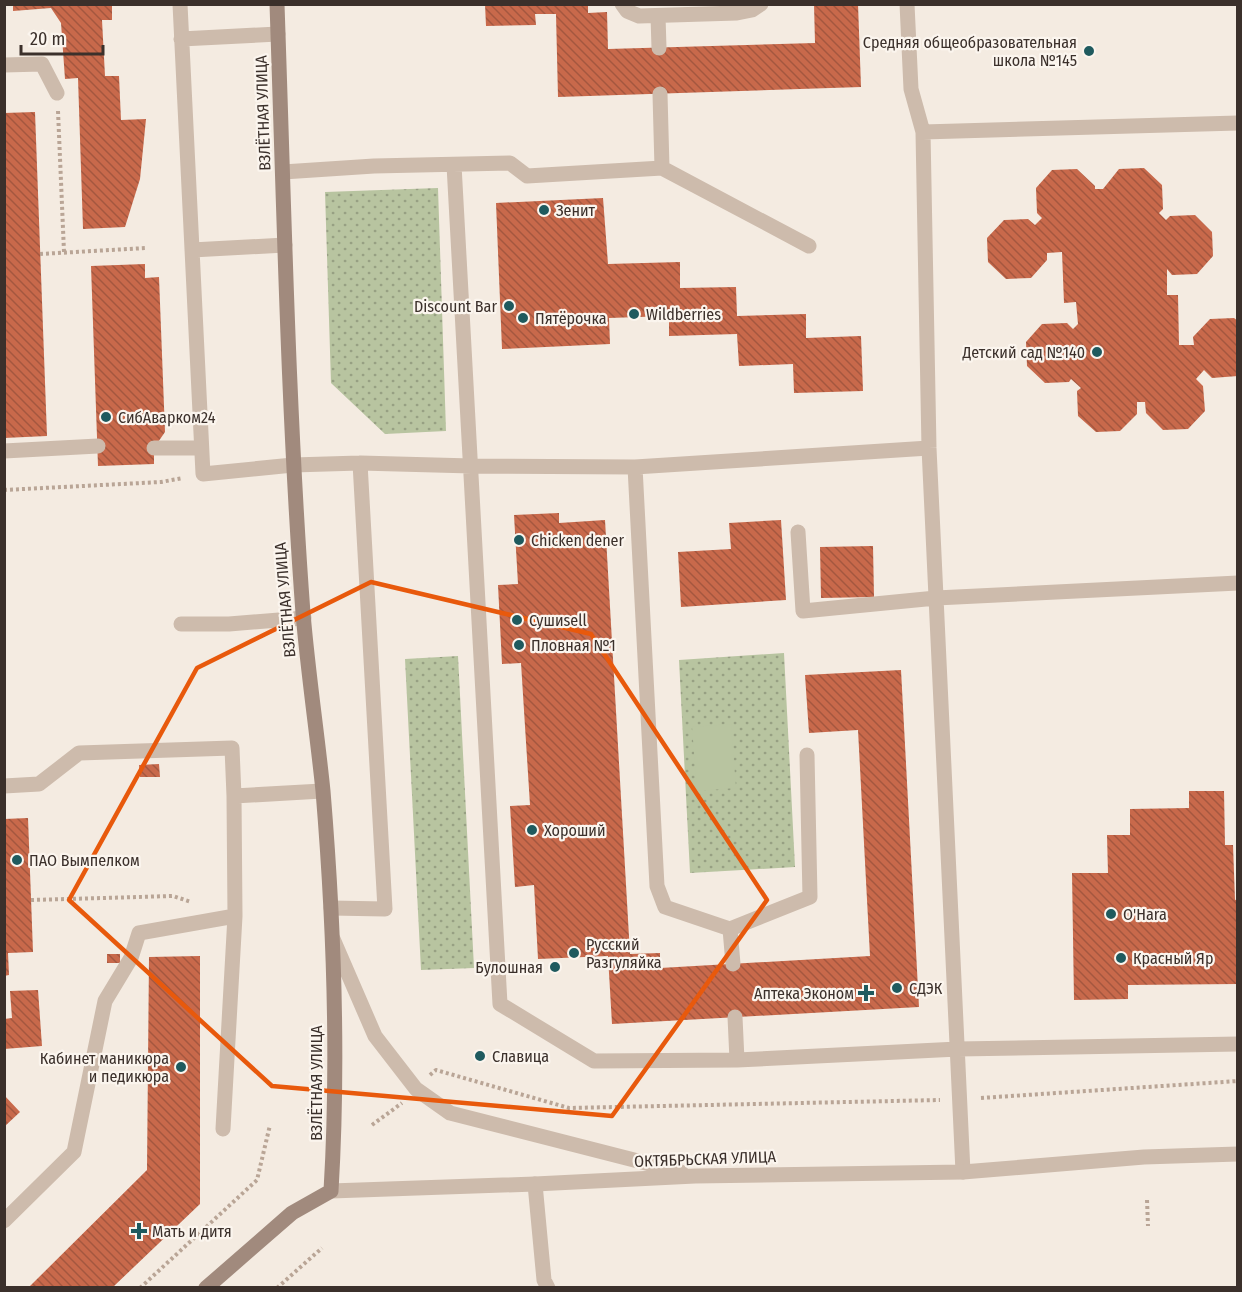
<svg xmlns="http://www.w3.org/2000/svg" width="1242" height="1292" font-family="'Fira Sans Condensed',sans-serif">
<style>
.park{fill:url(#park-dots)}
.pitch{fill:#b8c4a0}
.building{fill:url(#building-back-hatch)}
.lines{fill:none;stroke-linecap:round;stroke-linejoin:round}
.path{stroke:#b9a596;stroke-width:4;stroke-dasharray:3 3;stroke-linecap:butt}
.service{stroke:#cdbbac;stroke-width:15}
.tertiary{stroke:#cdbbac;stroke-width:15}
.secondary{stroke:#a18a7d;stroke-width:15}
.marked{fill:none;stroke:#e8590c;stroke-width:4.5;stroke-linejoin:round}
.poi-dot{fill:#1f5a5e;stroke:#fbf5ee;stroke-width:2}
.labels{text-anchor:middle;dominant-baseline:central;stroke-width:4.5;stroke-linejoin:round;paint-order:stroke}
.poi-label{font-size:16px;fill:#3b302b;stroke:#fbf5ee;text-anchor:start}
.street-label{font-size:16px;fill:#3b302b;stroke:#fbf5ee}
</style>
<defs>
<pattern id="park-dots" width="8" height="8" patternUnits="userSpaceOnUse" patternTransform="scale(1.5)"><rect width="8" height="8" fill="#b8c4a0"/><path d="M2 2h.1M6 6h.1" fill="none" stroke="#97a083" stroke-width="1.8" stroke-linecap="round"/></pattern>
<pattern id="building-back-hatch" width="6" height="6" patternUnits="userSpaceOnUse" patternTransform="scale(1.5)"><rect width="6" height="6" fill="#c8694b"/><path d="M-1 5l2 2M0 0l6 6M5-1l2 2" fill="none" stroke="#a4573f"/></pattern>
</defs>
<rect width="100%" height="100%" fill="#f4ebe1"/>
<path class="park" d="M438 188 446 431 385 434 331 383 325 192Z
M784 653 795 867 690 873 679 660Z
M458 656 474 968 421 970 405 659Z"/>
<path class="pitch" d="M731 724 736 788 697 791 692 727Z"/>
<path class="building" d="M13 4H112V20H102L105 76H119L121 120 146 119 140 179 125 227 83 229 78 78 65 79 61 23 51 8 13 11Z
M485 4H588V13L607 12 608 49 815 43 814 4H858L861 87 558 97 556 14H535L536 25 486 26Z
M35 112 47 436 4 438V113Z
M1144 168 1162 185 1163 209 1159 213 1166 220 1170 216 1195 215 1212 232 1213 256 1197 274 1172 275 1167 269V295H1178L1179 345H1194L1193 337 1210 319 1234 318 1238 321V376L1212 378 1204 370 1196 379 1203 386 1205 411 1188 429 1163 430 1146 413 1145 402H1137V414L1120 431 1096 432 1078 416 1077 391 1081 388 1071 379 1069 382 1045 383 1027 366 1026 342 1042 324 1067 323 1073 329 1078 324 1076 302 1064 303 1062 252 1047 253V260L1031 278 1006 279 988 262 987 238 1004 220 1028 219 1035 225 1042 218 1037 213 1036 188 1052 170 1077 169 1095 186V189H1103L1119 169Z
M603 198 608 264 680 262V288L736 287 737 316 806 314V338L861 336 863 391 794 393 793 364 739 366 737 334 669 336V316L609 318 610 344 502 349 496 203Z
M145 264V278L159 277 165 432 154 448V464L98 466 91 266Z
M559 513V523L605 520 630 954 660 953V968L870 956 858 730 809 733 805 675 901 670 919 1007 612 1024 608 956 538 959 534 885 515 887 510 806 530 805 521 663 502 664 498 585 518 584 514 515Z
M781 520 786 600 681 607 678 552 731 549 729 523Z
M873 546 874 597 821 598 820 547Z
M159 764 160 777H140L139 765Z
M1189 791H1224L1225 845H1233L1235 900 1238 899V984L1128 985V999L1074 1000 1072 873H1108L1107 835H1130V809L1189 808Z
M28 818 33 952 8 953 9 975 4 976V819Z
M107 954H120V963H107Z
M200 956V1204L113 1287H29L147 1170 149 957Z
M38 990 42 1046 4 1049V1019L12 1018 10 991Z
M4 1095 20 1112 4 1127Z"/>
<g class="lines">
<path class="path" d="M58 111 64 252
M40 254 146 248
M4 490 161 482 183 478
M31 900 173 896 191 902
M430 1075 436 1070 569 1108 940 1100
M981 1098 1238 1081
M372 1125 402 1103
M1147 1200 1148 1226
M140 1288 257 1180 270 1125
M277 1288 322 1248"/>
<path class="service" d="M180 4 203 474 293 465 360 463 472 466 635 467 929 448
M622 4 627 11 639 16 737 13 752 10 761 4
M907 4 911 89 923 132 929 448 963 1172
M658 16 659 48
M181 39 278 34
M4 65 42 64 57 93
M660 94 662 168
M923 132 1238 123
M454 165 500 1004 594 1061 737 1060 958 1049 1238 1044
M283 172 374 166 510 163 527 176 662 168 809 246
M192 250 285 245
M154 448H201
M4 451 98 446
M635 467 657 886 665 907 730 929 810 897 807 755
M798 532 803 611 936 598 1238 583
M181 624H229L304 618
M4 786 39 784 79 753 232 748 234 796
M331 908 385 909 360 463
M730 929 733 964
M735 1017 737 1060
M223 1129 235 916
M535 1184 544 1280 548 1288
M4 1221 74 1152 105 1001 131 958 139 933 235 916 234 796 322 791"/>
<path class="tertiary" d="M333 939 375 1036 416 1089 450 1113 681 1172
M331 1191 535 1184 695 1176 963 1172 1144 1157 1238 1154"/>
<path class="secondary" d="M206 1288 292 1213 331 1191C339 1058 334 924 323 791 317 732 308 673 303 613 288 411 284 207 277 4"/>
</g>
<path class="marked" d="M371 582 591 634 767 900 612 1116 272 1086 69 900 197 668Z"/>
<g class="poi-dot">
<circle cx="1089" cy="51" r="6"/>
<circle cx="544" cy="210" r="6"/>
<circle cx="509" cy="306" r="6"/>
<circle cx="634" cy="314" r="6"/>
<circle cx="523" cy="318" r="6"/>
<circle cx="1097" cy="352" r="6"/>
<circle cx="106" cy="417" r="6"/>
<circle cx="519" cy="540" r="6"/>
<circle cx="517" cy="620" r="6"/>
<circle cx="519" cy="645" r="6"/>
<circle cx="532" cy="830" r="6"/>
<circle cx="17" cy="860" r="6"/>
<circle cx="1111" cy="914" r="6"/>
<circle cx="574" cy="953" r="6"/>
<circle cx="1121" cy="958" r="6"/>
<circle cx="555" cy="967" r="6"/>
<circle cx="897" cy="988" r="6"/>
<path d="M863 984h6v6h6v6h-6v6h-6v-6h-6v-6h6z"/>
<circle cx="480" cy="1056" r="6"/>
<circle cx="181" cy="1067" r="6"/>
<path d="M136 1222h6v6h6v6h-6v6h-6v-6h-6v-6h6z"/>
</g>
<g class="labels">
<g class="poi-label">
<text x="1077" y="42" text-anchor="end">Средняя общеобразовательная<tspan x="1077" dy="18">школа №145</tspan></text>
<text x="556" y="210">Зенит</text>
<text x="497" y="306" text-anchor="end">Discount Bar</text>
<text x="646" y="314">Wildberries</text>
<text x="535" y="318">Пятёрочка</text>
<text x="1085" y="352" text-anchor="end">Детский сад №140</text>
<text x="118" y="417">СибАварком24</text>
<text x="531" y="540">Chicken dener</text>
<text x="529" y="620">Сушиsell</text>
<text x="531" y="645">Пловная №1</text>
<text x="544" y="830">Хороший</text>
<text x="29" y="860">ПАО Вымпелком</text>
<text x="1123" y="914">O'Hara</text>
<text x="586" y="944">Русский<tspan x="586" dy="18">Разгуляйка</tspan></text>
<text x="1133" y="958">Красный Яр</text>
<text x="543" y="967" text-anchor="end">Булошная</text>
<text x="909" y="988">СДЭК</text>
<text x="854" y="993" text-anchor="end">Аптека Эконом</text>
<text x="492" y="1056">Славица</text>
<text x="169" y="1058" text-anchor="end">Кабинет маникюра<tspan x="169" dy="18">и педикюра</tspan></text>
<text x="152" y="1231">Мать и дитя</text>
</g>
<g class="street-label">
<text transform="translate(263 113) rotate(-92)">ВЗЛЁТНАЯ УЛИЦА</text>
<text transform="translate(285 600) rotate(-95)">ВЗЛЁТНАЯ УЛИЦА</text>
<text transform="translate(316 1083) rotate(-90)">ВЗЛЁТНАЯ УЛИЦА</text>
<text transform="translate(705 1159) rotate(-2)">ОКТЯБРЬСКАЯ УЛИЦА</text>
</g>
</g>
<rect width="1242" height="1292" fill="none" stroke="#3b302b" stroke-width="12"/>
<path d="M21 45v9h82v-9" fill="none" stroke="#3b302b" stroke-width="3"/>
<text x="30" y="45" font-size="18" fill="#3b302b" stroke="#fbf5ee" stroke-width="4.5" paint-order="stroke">20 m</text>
</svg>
